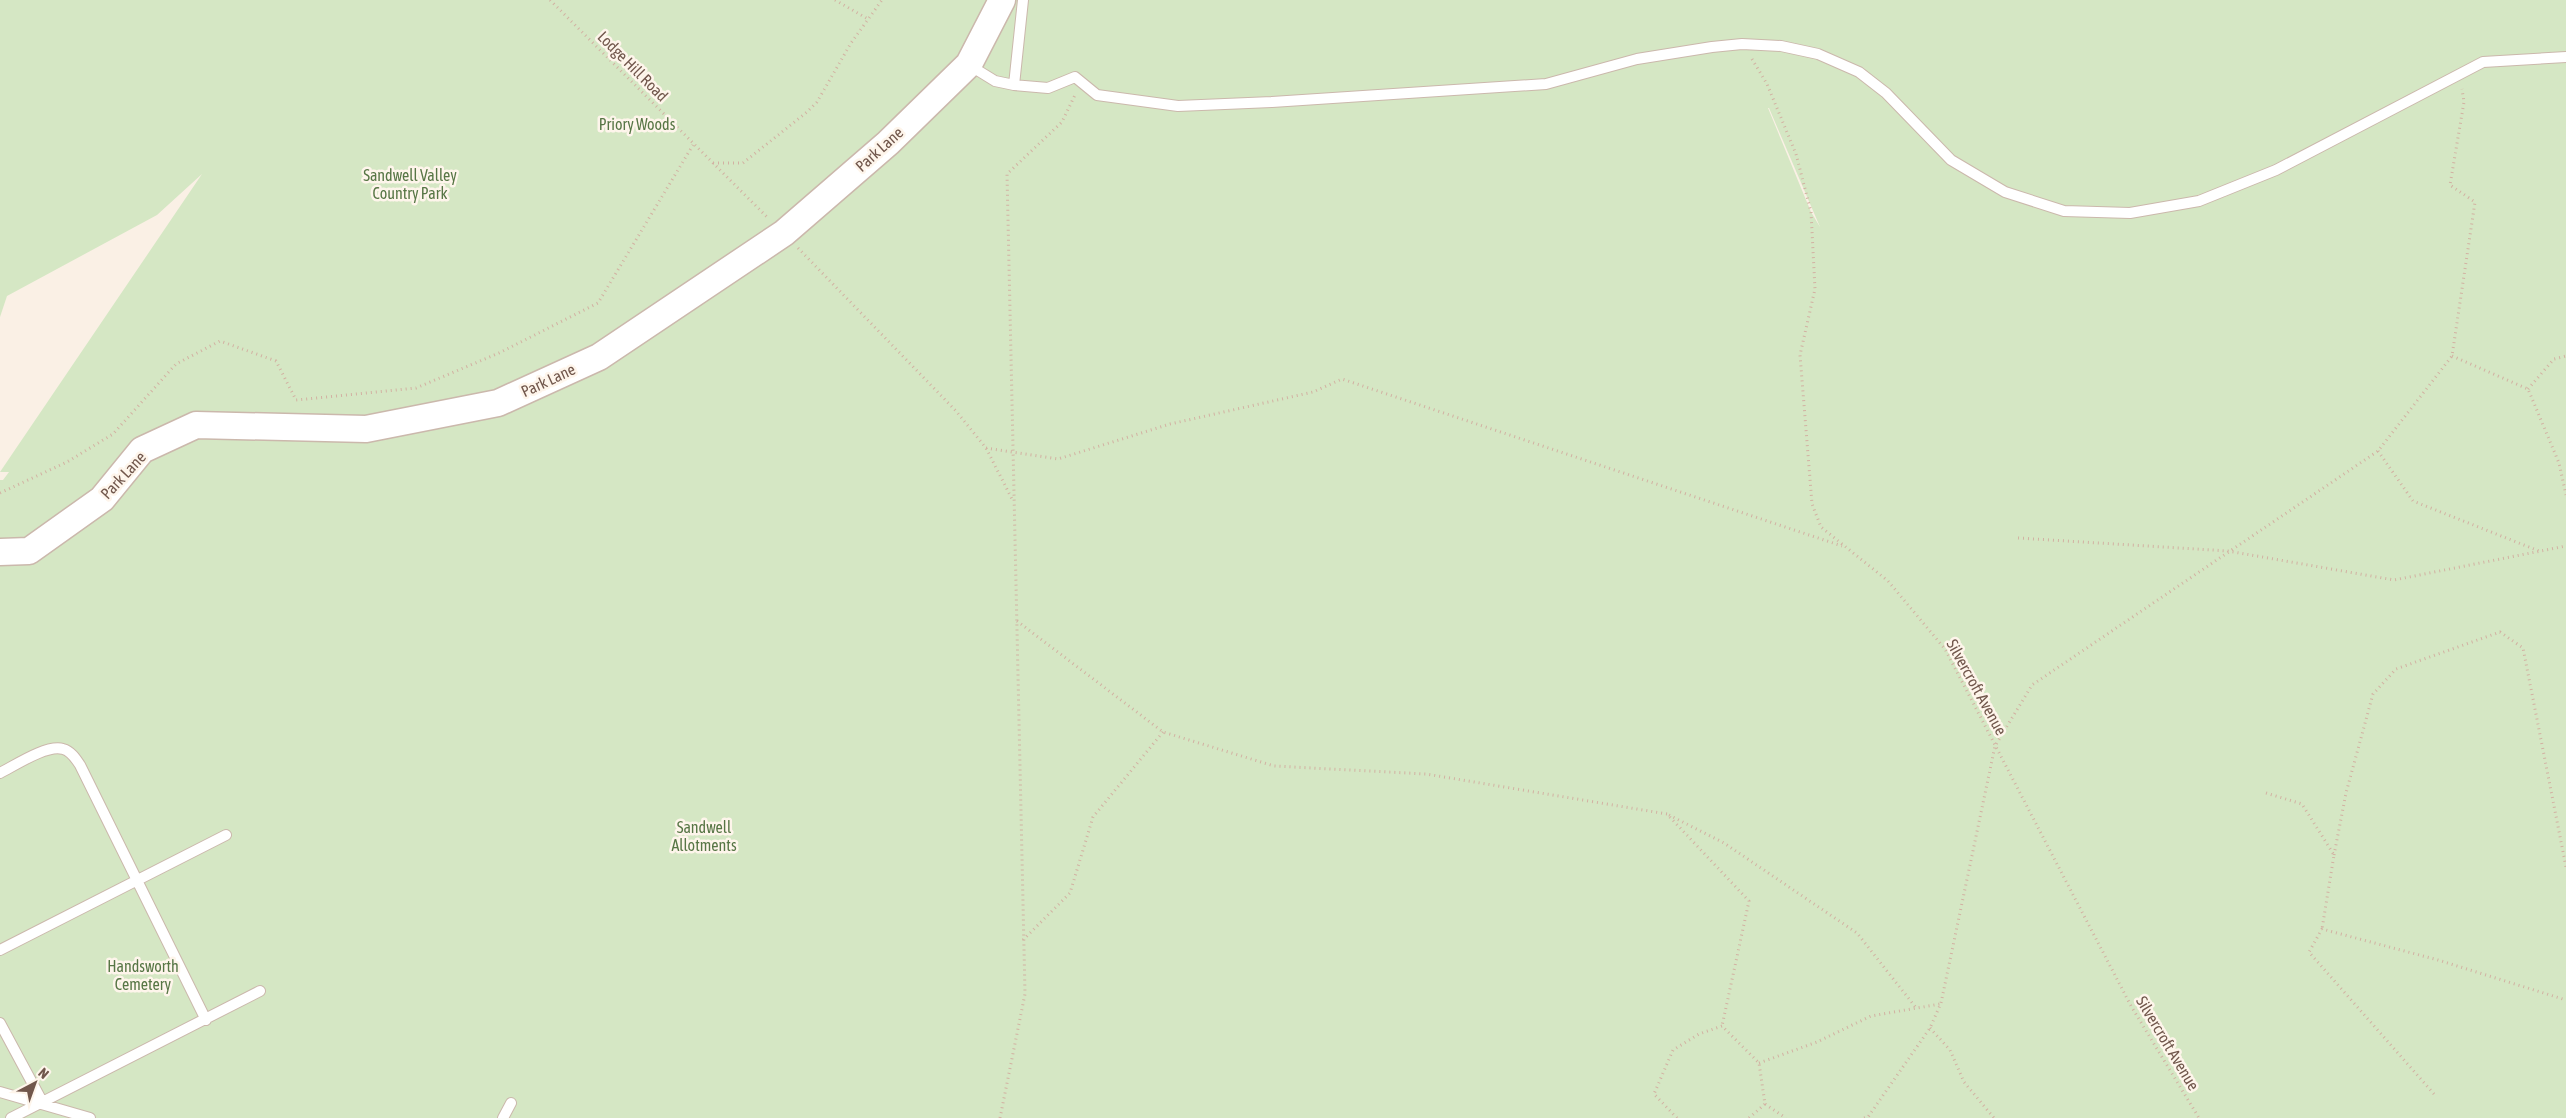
<svg xmlns="http://www.w3.org/2000/svg" width="2566" height="1118" font-family="'Asap Condensed',sans-serif">
<style>
.green{fill:#d5e7c4;fill-rule:evenodd}
.lines{fill:none;stroke-linecap:round;stroke-linejoin:round}
.service-casing{stroke:#cbb8ac;stroke-width:12}
.tertiary-casing{stroke:#cbb8ac;stroke-width:29}
.path{stroke:#d2b1a2;stroke-width:3;stroke-dasharray:1 4;stroke-linecap:butt}
.service{stroke:#fff;stroke-width:10}
.tertiary{stroke:#fff;stroke-width:26}
.labels{text-anchor:middle;dominant-baseline:central;stroke-width:5;stroke-linejoin:round;paint-order:stroke}
.street-label{font-size:16px;fill:#71574c;stroke:#fef5eb}
.park-label{font-size:16px;fill:#577645;stroke:#fef5eb}
</style>
<rect width="100%" height="100%" fill="#faf0e5"/>
<path class="green" d="M0 0H2566V1118H0V480H3L9 472H0L202 174 157 215 7 296 0 317ZM1768 108H1769L1820 227 1811 212Z"/>
<g class="lines">
<defs>
<path id="service" d="M969 65 995 81 1014 85 1048 88 1075 77 1097 95 1178 106 1272 102 1546 84 1637 59 1712 47 1742 44 1781 46 1818 54 1859 72 1886 93 1951 160 2005 192 2064 211 2130 213 2199 201 2276 170 2483 62 2566 57
M1014 85 1023 0
M0 773C14 766 47 744 63 749 71 751 76 759 80 765L206 1020
M0 950 226 835
M0 1023 43 1103
M0 1092 90 1118
M11 1118 260 991
M503 1118 511 1103"/>
<path id="tertiary" d="M0 552 29 551 102 499 142 450 196 425 366 429 498 403 599 357 784 233 888 143 969 64 1002 0"/>
</defs>
<use href="#service" class="service-casing"/>
<use href="#tertiary" class="tertiary-casing"/>
<path class="path" d="M550 0 769 219
M835 0 868 19
M1752 59 1767 84 1796 154 1811 212 1815 289 1800 355 1812 504 1821 527 1888 581 1945 649 2131 1006 2199 1118
M713 163H743L807 112 817 102 851 43 882 0
M798 248 956 411 986 448 1013 501
M2452 356 2528 389 2559 463 2566 495
M2528 389 2554 359 2566 356
M986 448 1058 459 1170 424 1313 392 1342 379 1842 546
M2378 451 2413 501 2539 551
M0 493 67 462 113 434 176 364 220 341 276 361 296 400 416 388 499 353 598 303 693 145
M2018 538 2228 551 2394 580 2566 546
M1017 621 1163 732 1274 766 1426 774 1667 814 1749 901 1722 1026
M2266 793 2302 804 2334 855 2322 929
M1669 815 1724 843 1857 933 1917 1009
M2334 855 2346 793 2373 694 2396 669 2500 632 2523 648 2566 867
M1023 940 1070 893 1093 817 1163 732
M1930 1028 1950 1050 1964 1082 1994 1118
M1759 1063 1817 1042 1871 1016 1940 1004
M2434 1094 2309 952 2322 929 2438 960 2566 1000
M1000 1118 1025 994 1007 174 1062 122 1075 95
M1677 1118 1654 1094 1673 1050 1699 1034 1722 1026 1759 1063 1765 1104 1786 1118
M1749 1118 1765 1104
M1864 1118 1868 1117 1930 1028 1941 1003 1995 746 2032 685 2378 451 2452 356 2475 202 2450 185 2464 102 2462 89"/>
<use href="#service" class="service"/>
<use href="#tertiary" class="tertiary"/>
</g>
<g class="labels">
<g class="street-label">
<text transform="translate(633 66) rotate(45)">Lodge Hill Road</text>
<text transform="translate(879 149) rotate(-42)">Park Lane</text>
<text transform="translate(548 380) rotate(-25)">Park Lane</text>
<text transform="translate(123 475) rotate(-47)">Park Lane</text>
<text transform="translate(1977 687) rotate(61)">Silvercroft Avenue</text>
<text transform="translate(2168 1043) rotate(59)">Silvercroft Avenue</text>
</g>
<g class="park-label">
<text x="637" y="124">Priory Woods</text>
<text x="410" y="175">Sandwell Valley<tspan x="410" dy="18">Country Park</tspan></text>
<text x="704" y="827">Sandwell<tspan x="704" dy="18">Allotments</tspan></text>
<text x="143" y="966">Handsworth<tspan x="143" dy="18">Cemetery</tspan></text>
</g>
</g>
<g transform="translate(35 1083) rotate(41)" stroke="#fef5eb" stroke-width="4" paint-order="stroke">
<path d="M0-4L9 19L0 12L-9 19Z" fill="#71574c"/>
<text y="-8" font-size="14" font-weight="bold" text-anchor="middle" fill="#71574c">N</text>
</g>
</svg>
